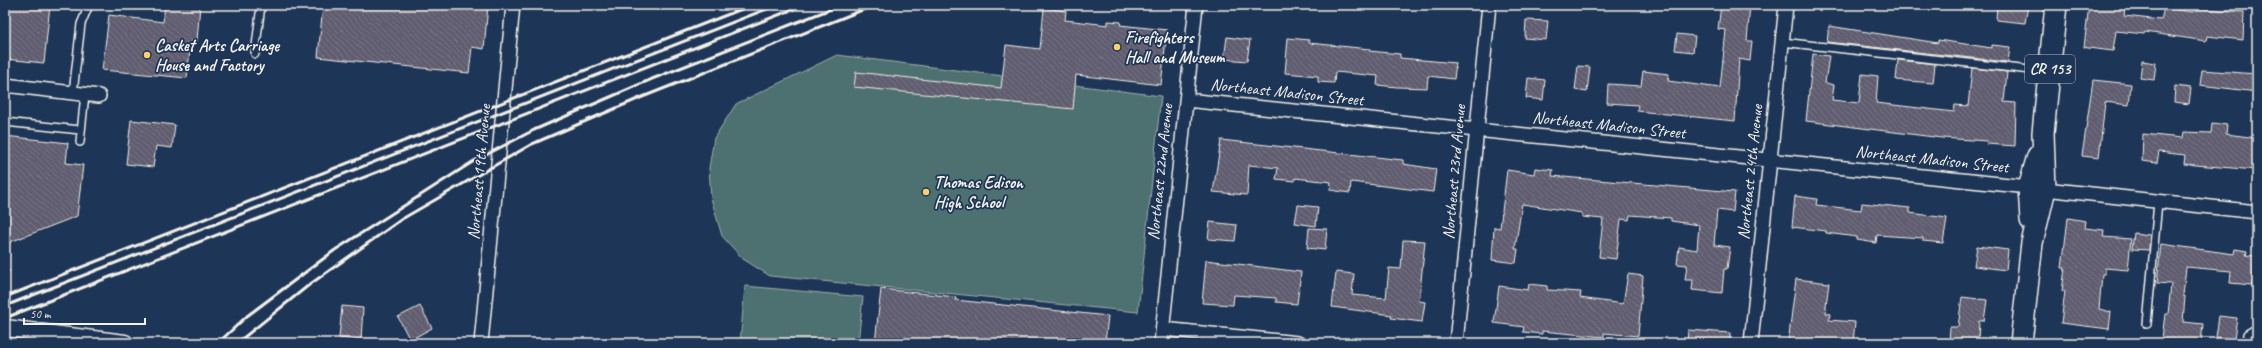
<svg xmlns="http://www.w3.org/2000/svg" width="2262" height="348" font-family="Caveat,sans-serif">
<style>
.park{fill:#4d6f6f;stroke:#a0b0ac}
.building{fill:url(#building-back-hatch);stroke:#f4f1e8}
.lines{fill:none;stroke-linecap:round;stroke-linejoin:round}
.service-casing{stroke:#f4f1e8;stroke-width:10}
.minor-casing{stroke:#f4f1e8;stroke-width:16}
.tertiary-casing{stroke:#f4f1e8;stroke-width:19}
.primary-casing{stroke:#f4f1e8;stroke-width:24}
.service{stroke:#1d3557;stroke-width:7}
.minor{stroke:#1d3557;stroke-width:13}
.tertiary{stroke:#1d3557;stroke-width:16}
.primary{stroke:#1d3557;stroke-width:21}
.rail{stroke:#f4f1e8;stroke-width:3}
.poi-dot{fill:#ffd166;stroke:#1d3557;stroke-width:1.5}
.labels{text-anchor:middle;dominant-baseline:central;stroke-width:3.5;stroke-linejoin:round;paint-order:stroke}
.shield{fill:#1d3557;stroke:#b4b9bc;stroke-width:1}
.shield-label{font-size:16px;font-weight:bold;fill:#f4f1e8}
.poi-label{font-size:17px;font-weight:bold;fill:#f4f1e8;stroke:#1d3557;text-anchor:start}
.street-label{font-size:17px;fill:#f4f1e8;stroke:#1d3557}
</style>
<defs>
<pattern id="building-back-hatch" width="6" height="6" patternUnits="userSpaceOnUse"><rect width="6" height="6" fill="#615d6f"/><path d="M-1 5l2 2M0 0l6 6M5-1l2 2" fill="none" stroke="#787584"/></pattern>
</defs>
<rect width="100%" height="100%" fill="#1d3557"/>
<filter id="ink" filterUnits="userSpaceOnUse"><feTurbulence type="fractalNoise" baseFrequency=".025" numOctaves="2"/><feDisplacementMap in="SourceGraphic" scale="8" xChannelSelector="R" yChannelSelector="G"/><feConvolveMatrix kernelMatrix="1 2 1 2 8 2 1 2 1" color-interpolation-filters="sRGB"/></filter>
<g filter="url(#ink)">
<path class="park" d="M837 55 1161 96 1138 312 770 276 743 259 722 236 711 198 709 168 714 138 736 104Z
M745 286 863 297 858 343H740Z"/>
<path class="building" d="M5 5H50L44 63 5 59Z
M165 5H200L197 41H191L187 78 102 70 109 15 163 22Z
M323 5H488L484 49 472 47 469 73 318 57Z
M1721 5H1750L1747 41H1752L1750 61 1739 59 1735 121 1637 111 1638 105 1607 103 1608 84 1641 86 1643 71 1669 74 1668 81 1720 88 1726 30 1718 29Z
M1997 5H2028L2025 23 1996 20Z
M2089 5 2125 6 2124 16 2161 20 2164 8 2193 12 2194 8 2244 12 2243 40 2207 36 2206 41 2145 32 2144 34 2116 31 2113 51 2088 48 2084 47Z
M1044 8 1066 11 1065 20 1108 25V21L1121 22 1120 25 1167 30 1161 85 1076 75 1073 109 854 87 856 72 1001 88 1006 45 1040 49Z
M1526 20 1548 21 1546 40 1525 38Z
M1829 26 1938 43V40L1992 48V45L2010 47 2008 62 1827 42Z
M1677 34 1695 36 1693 52 1675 50Z
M1227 37 1250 40 1247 61 1224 59Z
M1288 38 1309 40V43L1370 49 1369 51 1400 54V58L1456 63 1454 79 1428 76 1427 88 1397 87 1377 85 1378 76 1335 72 1334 83 1318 82V76L1285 73Z
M1813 54 1829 56 1825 83 1834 85 1832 100 1859 103 1862 74 1878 76 1876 103 1954 112 1955 105 1968 106 1972 68 2007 72 2004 102 2016 103 2015 146 1987 144V141L1942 138 1806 121Z
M1898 60 1935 64 1933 83 1896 80Z
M2142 61 2156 63 2154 80 2140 78Z
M1578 66 1590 67 1587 92 1575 90Z
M2202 70 2257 74V92L2200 85Z
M1528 78 1545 80 1543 100 1526 98Z
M2093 80 2131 84 2129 105 2105 102 2099 158 2082 156Z
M2175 86 2191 88 2189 104 2174 102Z
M131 120 175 125 172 148 156 146 153 167 126 164Z
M2212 123 2227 125 2226 134 2257 138 2256 170 2184 164 2185 155 2159 152 2157 163 2142 161 2143 134 2182 138 2183 132 2211 133Z
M5 136 68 143 66 163 83 165 77 216 5 244Z
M1221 140 1403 160V164L1436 169 1433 192 1351 182 1350 193 1330 190 1331 182 1295 178V181L1276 179 1278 168 1249 165 1247 195 1213 192Z
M1535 168 1553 170 1552 176 1735 192 1733 212 1717 210 1714 245 1730 247 1727 269H1724L1722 293 1692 290 1693 280H1685L1687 265 1677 264 1679 247 1697 250 1699 225 1671 221V218L1630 215 1629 220 1621 219 1616 259 1599 257 1603 219 1582 217V213L1522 204 1515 249H1518L1516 263 1492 260 1494 227 1500 228 1507 170 1534 174Z
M1795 196 1817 199 1816 205 1861 210 1862 203 1910 208V213L1947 218 1943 243 1923 241V238L1877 235 1876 243 1857 240V237L1826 233V231L1792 227Z
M1298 205 1318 207 1316 226 1295 223Z
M2068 218 2086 221 2085 228 2104 230 2103 237 2131 239 2128 270 2105 268V274H2102L2099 309 2111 312 2109 329 2061 323 2065 291H2062L2065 268H2062Z
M1210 222 1237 225 1235 241 1208 239Z
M1309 228 1327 229 1325 250 1307 248Z
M2134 233 2150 235 2149 250 2132 249Z
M1403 240 1425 241 1419 301 1425 302 1422 322 1391 318 1392 315 1332 307 1336 272 1354 274 1352 295 1386 298 1389 268 1401 269Z
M2161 244 2234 254 2235 249 2247 251 2246 255 2255 256 2252 285 2230 283 2231 271 2186 267 2183 296H2185L2183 322 2203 324 2201 343 2162 339 2165 314H2168L2171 284 2157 283Z
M1977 246 2008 250 2006 270 1974 266Z
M1206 260 1301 272 1297 304 1276 302V298L1234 295 1233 305 1202 303Z
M1628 274 1643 276 1638 336 1604 333V337L1542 331V334L1523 332 1524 327 1494 323 1499 286 1528 290 1529 284 1547 286V290L1581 292 1580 298 1623 304Z
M1796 279 1829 283 1825 313 1830 314 1829 320 1855 322 1853 343H1788Z
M881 289 956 297 955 300 1108 316 1105 343H875Z
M1962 297 1987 300 1984 321H1979L1978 343H1949L1950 327H1958Z
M342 306 363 308 361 340 339 338Z
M420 306 432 328 410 340 398 317Z
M2219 316 2237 318 2234 339 2216 337Z
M1688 330 1730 333V343H1687Z"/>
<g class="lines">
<defs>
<path id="service" d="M1782 42 2048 72
M255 54 261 5
M73 93 81 24 89 5
M5 122 80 130
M80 142 85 94
M2147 324 2158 202
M2246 343 2247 334 2257 328"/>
<path id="minor" d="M5 85 99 96
M1186 100 2029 187
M2045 189 2257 212
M1163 329 1298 343
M481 343 513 5
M1161 343 1196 5
M1456 343 1489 5
M1751 343 1786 5"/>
<path id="tertiary" d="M5 328 125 343"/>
<path id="primary" d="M2031 220 2029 187 2038 156
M2021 343 2032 243 2045 189 2043 133 2056 5"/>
</defs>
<use href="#service" class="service-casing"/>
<use href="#minor" class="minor-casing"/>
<use href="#tertiary" class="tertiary-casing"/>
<use href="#primary" class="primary-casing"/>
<use href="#service" class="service"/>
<use href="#minor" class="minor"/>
<use href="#tertiary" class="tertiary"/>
<use href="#primary" class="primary"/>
<path class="rail" d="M5 272 8 271
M5 297 752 5
M5 306 777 5
M5 318 804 5
M218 343 247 316 335 250 474 161 534 130 652 79 841 5
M237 343 309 285 402 219 532 144 640 98 875 5"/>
</g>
</g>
<g class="poi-dot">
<circle cx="1117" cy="47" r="4"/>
<circle cx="147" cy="55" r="4"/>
<circle cx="926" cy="192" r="4"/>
</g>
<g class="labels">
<rect class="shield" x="2025" y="55" width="50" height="28" rx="3"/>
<g class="shield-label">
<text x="2050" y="69">CR 153</text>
</g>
<g class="poi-label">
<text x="1125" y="37">Firefighters<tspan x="1125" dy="20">Hall and Museum</tspan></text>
<text x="155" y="45">Casket Arts Carriage<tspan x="155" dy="20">House and Factory</tspan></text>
<text x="934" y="182">Thomas Edison<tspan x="934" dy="20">High School</tspan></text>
</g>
<g class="street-label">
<text transform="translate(1287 92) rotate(6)">Northeast Madison Street</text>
<text transform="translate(1609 125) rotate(6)">Northeast Madison Street</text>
<text transform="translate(1932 159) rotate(6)">Northeast Madison Street</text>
<text transform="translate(479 172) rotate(-85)">Northeast 19th Avenue</text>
<text transform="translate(1160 172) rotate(-84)">Northeast 22nd Avenue</text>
<text transform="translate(1454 172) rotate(-85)">Northeast 23rd Avenue</text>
<text transform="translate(1750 172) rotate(-84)">Northeast 24th Avenue</text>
</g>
</g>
<rect width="2262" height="348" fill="none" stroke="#1d3557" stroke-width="20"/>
<rect x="10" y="10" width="2242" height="328" fill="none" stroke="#f4f1e8" stroke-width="1.5" filter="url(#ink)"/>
<path d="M24 318v6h121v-6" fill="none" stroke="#f4f1e8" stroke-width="2"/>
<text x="30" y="318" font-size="12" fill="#f4f1e8" stroke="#1d3557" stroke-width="3" paint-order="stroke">50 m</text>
</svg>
